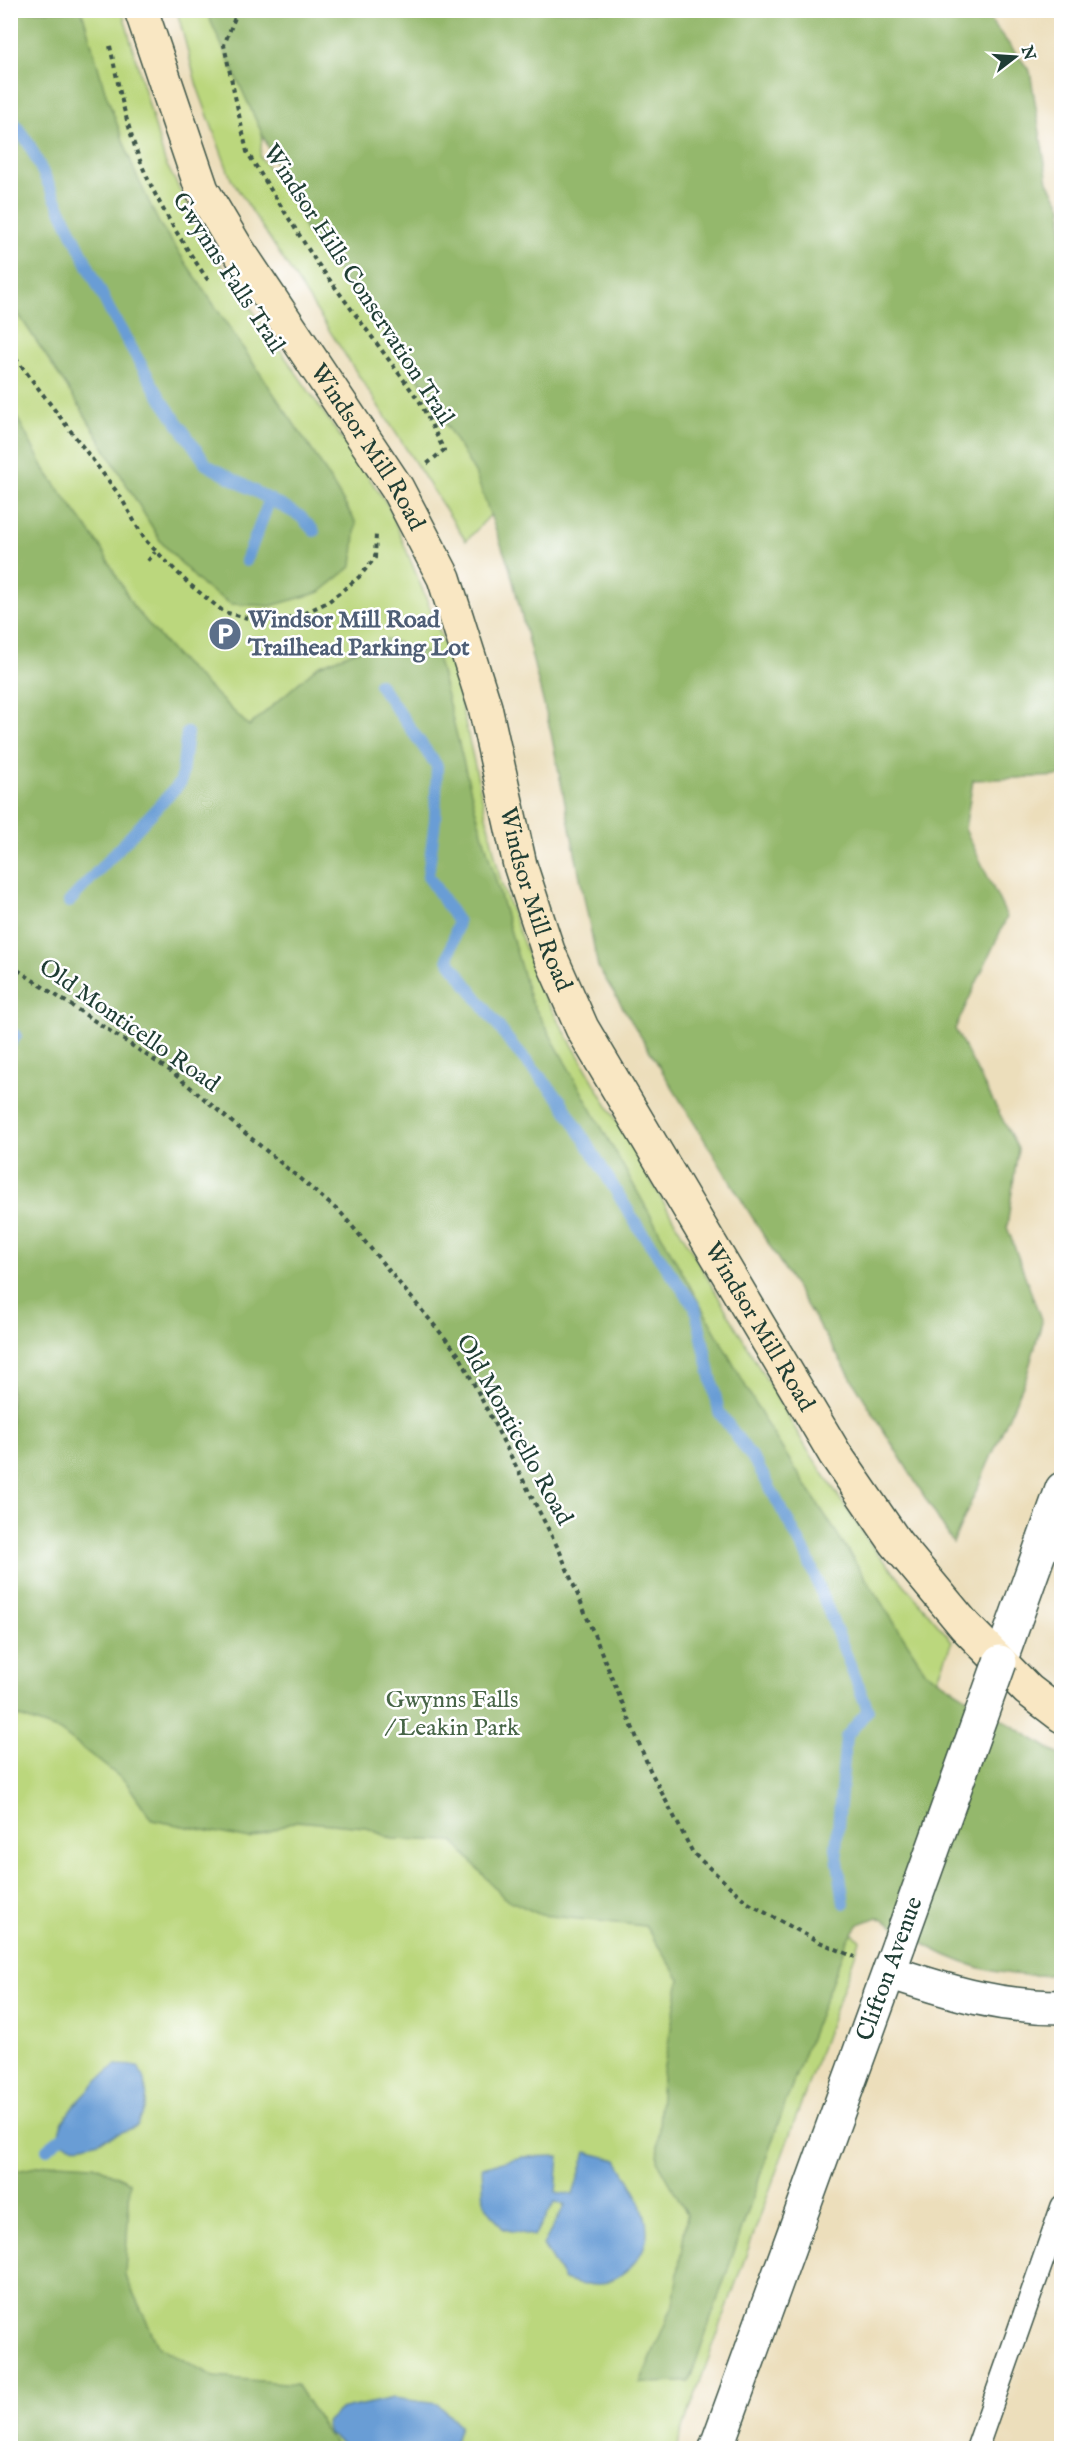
<svg xmlns="http://www.w3.org/2000/svg" width="1072" height="2459" font-family="'IM FELL English',serif">
<style>
.green{fill:#bbd77d;stroke:#6d8a58;stroke-width:1.5}
.forest{fill:#94b86c;stroke:#5a7a50;stroke-width:1.5}
.water{fill:#699dd5;stroke:#446d84;stroke-width:1.5}
.lines{fill:none;stroke-linecap:round;stroke-linejoin:round}
.stream{stroke:#699dd5;stroke-width:12}
.service-casing{stroke:#3e5548;stroke-width:24}
.minor-casing{stroke:#3e5548;stroke-width:36}
.secondary-casing{stroke:#3e5548;stroke-width:36}
.path{stroke:#3e5548;stroke-width:4;stroke-dasharray:4.5 4.5;stroke-linecap:butt}
.service{stroke:#fff;stroke-width:21}
.minor{stroke:#fff;stroke-width:33}
.secondary{stroke:#f9e7c3;stroke-width:33}
.minor-bridge-casing{stroke:#3e5548;stroke-width:36;stroke-linecap:butt}
.minor-bridge{stroke:#fff;stroke-width:33}
.labels{text-anchor:middle;dominant-baseline:central;stroke-width:5;stroke-linejoin:round;paint-order:stroke}
.street-label{font-size:24px;fill:#1f3d34;stroke:#fff}
.service-label{font-size:24px;font-weight:bold;fill:#4e5e75;stroke:#fff;text-anchor:start}
.park-label{font-size:24px;fill:#466446;stroke:#fff}
</style>
<rect width="100%" height="100%" fill="#fff"/>
<filter id="ink" filterUnits="userSpaceOnUse"><feTurbulence type="fractalNoise" baseFrequency=".0167" numOctaves="2"/><feDisplacementMap in="SourceGraphic" scale="12" xChannelSelector="R" yChannelSelector="G"/><feConvolveMatrix kernelMatrix="1 2 1 2 8 2 1 2 1" color-interpolation-filters="sRGB"/></filter>
<filter id="wash" filterUnits="userSpaceOnUse"><feTurbulence type="fractalNoise" baseFrequency=".008" numOctaves="4" result="noise"/><feDisplacementMap in="SourceGraphic" scale="24" xChannelSelector="R" yChannelSelector="G"/><feGaussianBlur stdDeviation="1.35" result="paint"/><feColorMatrix in="noise" values="0 0 0 0 0 0 0 0 0 0 0 0 0 0 0 0 0 1.4 0 .05"/><feComposite in="paint" operator="in"/></filter>
<g filter="url(#wash)">
<rect width="100%" height="100%" fill="#ecdebb"/>
<path class="green" d="M122 10 165 162 217 259 388 505 451 660 501 882 541 991 805 1446 871 1545 952 1641 845 1924 860 1941 676 2448H11L10 11Z
M177 11H404L263 128 260 157 524 479 466 541 231 179 197 86Z"/>
<path class="forest" d="M10 11H82L105 91 134 170 159 223 319 461 356 523 352 566 320 592 271 606 231 604 203 586 161 542 80 407 11 303Z
M206 11H983L1030 71 1048 182 1062 206 1061 776 973 780 965 829 1007 917 955 1029 1018 1149 1007 1227 1042 1322 1026 1378 953 1543 598 967 551 733 510 569 475 473 410 364 307 232Z
M10 404 45 470 100 546 133 606 175 655 249 726 318 666 386 639 437 656 475 808 530 999 769 1428 926 1672 1061 1756V1974C1013 1979 972 1970 929 1947 911 1937 896 1925 877 1917L859 1924 847 1941 785 2104 689 2382 640 2383 673 2305 687 2214 657 2160 662 2077 680 1979 645 1926 541 1915 504 1898 453 1841 392 1839 365 1827 296 1821 250 1839 152 1820 126 1782 60 1731 11 1714Z
M56 2163 94 2165 130 2182 125 2275 158 2346 214 2377 296 2384 337 2448H11V2172Z"/>
<path class="water" d="M115 2065 138 2066C150 2089 149 2104 137 2126 121 2132 86 2149 70 2145 32 2137 105 2074 115 2065Z
M586 2152 617 2160C629 2181 647 2206 647 2232 646 2261 615 2286 587 2285 579 2285 571 2282 564 2280L543 2245 565 2205 555 2202 534 2236 503 2229 484 2203 482 2167 522 2157 559 2156 556 2192 573 2195Z
M393 2398 438 2404 460 2426 454 2445 440 2448H359L347 2447 329 2434 326 2422 339 2410Z"/>
<g class="lines">
<path class="stream" d="M10 117 29 144 110 311 161 399 207 465 300 516 314 531
M246 561 270 499
M379 684 437 766 435 820 428 876 458 922 448 959 513 1046 561 1101 638 1227 695 1307 719 1412 758 1466 806 1554 868 1710 846 1737 836 1848 844 1903
M69 902 181 782 187 733
M10 1044 16 1035
M47 2149 72 2129"/>
</g>
</g>
<g filter="url(#ink)">
<g class="lines">
<defs>
<path id="service" d="M977 2448 1062 2206"/>
<path id="minor" d="M1000 1662 1062 1489
M889 1972C951 1992 995 2007 1062 2007
M716 2448 899 1944"/>
<g id="secondary">
<path id="s1" d="M141 10 202 190 236 247 397 488 444 578 485 707 520 865 548 951 582 1028 835 1454 896 1543 965 1626 1028 1690 1062 1716"/>
</g>
</defs>
<use href="#service" class="service-casing"/>
<use href="#minor" class="minor-casing"/>
<use href="#secondary" class="secondary-casing"/>
<path class="path" d="M238 10 224 45 247 152 315 260 420 402 444 450 427 464
M110 46C116 73 121 101 129 127 144 184 177 235 210 283
M10 351 120 496 145 540 189 584 224 612 259 621 281 619 294 618 328 602 359 577 375 558 376 533
M148 561 155 552
M10 965 172 1072 342 1214 459 1355 560 1552 650 1770 693 1853 748 1903 817 1941 855 1957"/>
<use href="#service" class="service"/>
<use href="#minor" class="minor"/>
<use href="#secondary" class="secondary"/>
<defs>
<path id="minor-bridge" d="M899 1944 1000 1662"/>
</defs>
<use href="#minor-bridge" class="minor-bridge-casing"/>
<use href="#minor-bridge" class="minor-bridge"/>
</g>
</g>
<defs>
<symbol id="parking-disc" viewBox="-11 -11 22 22"><circle r="9.5" fill="#5c6f8a" stroke="#fff"/><path d="M-3.5-5.5H1a3.5 3.5 0 0 1 0 7H-1V5.5H-3.5ZM-1-3.4V-.6H.8a1.4 1.4 0 0 0 0-2.8Z" fill="#fff"/></symbol>
</defs>
<g fill-rule="evenodd">
<use href="#parking-disc" x="206" y="615" width="38" height="38"/>
</g>
<g class="labels">
<g class="street-label">
<text transform="translate(228 273) rotate(57)">Gwynns Falls Trail</text>
<text transform="translate(358 285) rotate(57)">Windsor Hills Conservation Trail</text>
<text stroke="none"><textPath href="#s1" startOffset="496">Windsor Mill Road</textPath></text>
<text stroke="none"><textPath href="#s1" startOffset="982">Windsor Mill Road</textPath></text>
<text transform="translate(129 1026) rotate(35)">Old Monticello Road</text>
<text stroke="none"><textPath href="#s1" startOffset="1467">Windsor Mill Road</textPath></text>
<text transform="translate(514 1430) rotate(61)">Old Monticello Road</text>
<text transform="translate(890 1969) rotate(-70)">Clifton Avenue</text>
</g>
<g class="service-label">
<text x="248" y="620">Windsor Mill Road<tspan x="248" dy="28">Trailhead Parking Lot</tspan></text>
</g>
<g class="park-label">
<text x="452" y="1700">Gwynns Falls<tspan x="452" dy="28">/ Leakin Park</tspan></text>
</g>
</g>
<rect width="1072" height="2459" fill="none" stroke="#fff" stroke-width="36"/>
<g transform="translate(1015 57) rotate(73)" stroke="#ffffff" stroke-width="4.5" paint-order="stroke">
<path d="M0-4.5L10 22L0 15L-10 22Z" fill="#1f3d34"/>
<text y="-9" font-size="16" font-weight="bold" text-anchor="middle" fill="#1f3d34">N</text>
</g>
</svg>
